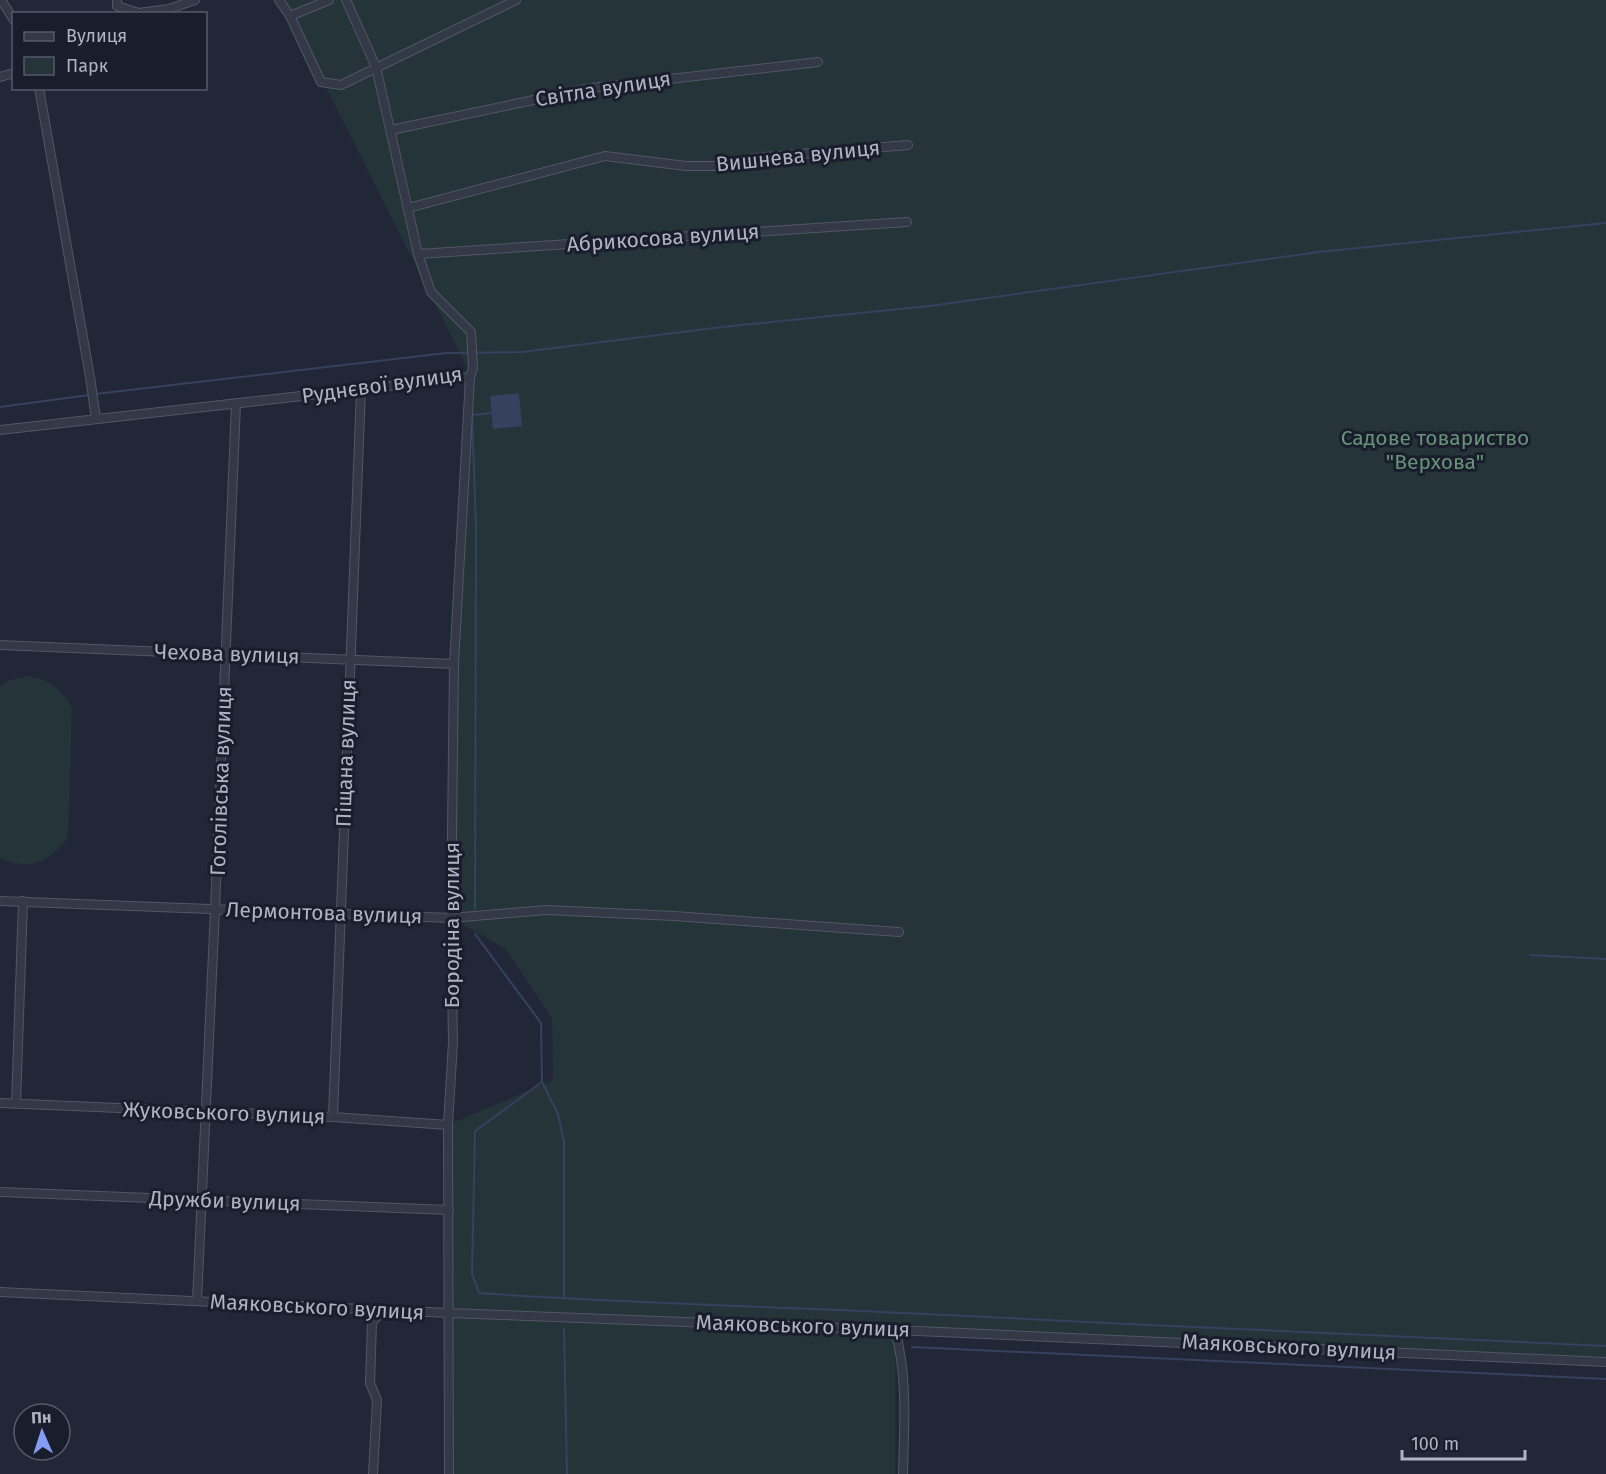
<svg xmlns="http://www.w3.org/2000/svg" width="1606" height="1474" font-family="'Fira Sans',sans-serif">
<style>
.green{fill:#243439}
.water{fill:#36415f}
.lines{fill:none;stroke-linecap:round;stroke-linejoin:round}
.stream{stroke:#36415f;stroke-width:2}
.minor-casing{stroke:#525665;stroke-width:10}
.minor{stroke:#343947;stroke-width:8}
.labels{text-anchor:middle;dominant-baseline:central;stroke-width:6;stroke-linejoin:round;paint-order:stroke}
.street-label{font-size:21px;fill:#afb3c4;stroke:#1a1e2c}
.park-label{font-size:21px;fill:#679378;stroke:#1a1e2c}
</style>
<rect width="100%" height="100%" fill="#212737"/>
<path class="green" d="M282 0H1606V1357L450 1311 448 1125 553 1080 552 1018 506 949 451 918 454 664 472 377Z
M28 676C50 680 62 689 72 708L68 837C50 862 30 872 0 858V686L10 680Z
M451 1314 895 1331V1474H450Z"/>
<path class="water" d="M519 393 522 426 493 429 490 396Z"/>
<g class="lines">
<path class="stream" d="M95 394 446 353 522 352 722 327 930 306 1319 252 1606 223
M0 407 89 395
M475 909 476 527 472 415 492 413
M475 934 541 1023 542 1082 475 1131 472 1274 479 1293C621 1303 762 1306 904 1313 1138 1324 1372 1337 1606 1346
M1530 955 1606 959
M542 1082 558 1114 564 1142V1299
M564 1329 567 1474
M912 1347 1606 1379"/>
<defs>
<path id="minor" d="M1 0 14 20
M117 0V6L139 13 169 9 195 0
M279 0 290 16 321 82 341 85 516 0
M290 16 329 0
M0 77 14 73
M39 88 90 377 96 419
M391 130 591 88 818 62
M408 208 605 156 686 166H739L754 158 908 145
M418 254 907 222
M0 430 470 377 473 368 471 332 431 292 418 254 376 67 346 0
M0 645 454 664
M0 901 451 918 547 910 674 916 899 932
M0 1103 333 1117 448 1125
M16 1104 23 901
M333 1117 361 389
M0 1192 449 1210
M0 1292 449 1313 895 1330 1606 1362
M197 1301 215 909 236 403
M895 1330C908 1377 904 1425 903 1474
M373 1474 377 1400 370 1383 372 1322 384 1310
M449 1474 448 1125 453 1042 451 918 454 664 470 377"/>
</defs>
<use href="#minor" class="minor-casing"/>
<use href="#minor" class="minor"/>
</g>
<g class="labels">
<g class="street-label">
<text transform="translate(603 89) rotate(-9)">Світла вулиця</text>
<text transform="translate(798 156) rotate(-6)">Вишнева вулиця</text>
<text transform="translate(663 238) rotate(-4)">Абрикосова вулиця</text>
<text transform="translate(382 385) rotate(-8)">Руднєвої вулиця</text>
<text transform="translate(227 654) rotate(2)">Чехова вулиця</text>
<text transform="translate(346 753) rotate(-88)">Піщана вулиця</text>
<text transform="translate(221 781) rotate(-88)">Гоголівська вулиця</text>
<text transform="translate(324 913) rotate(2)">Лермонтова вулиця</text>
<text transform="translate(452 925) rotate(-90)">Бородіна вулиця</text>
<text transform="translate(224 1113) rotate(2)">Жуковського вулиця</text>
<text transform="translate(225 1201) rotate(2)">Дружби вулиця</text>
<text transform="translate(317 1307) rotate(3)">Маяковського вулиця</text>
<text transform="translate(803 1326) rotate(2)">Маяковського вулиця</text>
<text transform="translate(1289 1347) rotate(3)">Маяковського вулиця</text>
</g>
<g class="park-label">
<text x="1435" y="438">Садове товариство<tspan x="1435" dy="24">"Верхова"</tspan></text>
</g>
</g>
<rect x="12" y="12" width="195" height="78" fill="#1a1e2c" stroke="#565a69" stroke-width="1.5"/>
<rect x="24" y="32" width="30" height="9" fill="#343947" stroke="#565a69" stroke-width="1.5"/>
<text x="66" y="42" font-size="18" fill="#afb3c4">Вулиця</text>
<rect x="24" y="57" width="30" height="18" fill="#243439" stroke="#565a69" stroke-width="1.5"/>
<text x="66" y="72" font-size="18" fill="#afb3c4">Парк</text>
<g transform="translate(42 1432) rotate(357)"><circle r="28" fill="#1a1e2c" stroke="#565a69" stroke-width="1.5"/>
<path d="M0-4.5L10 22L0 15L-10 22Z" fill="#849df4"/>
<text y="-9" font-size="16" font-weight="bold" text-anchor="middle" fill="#afb3c4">Пн</text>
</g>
<path d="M1402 1450v9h123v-9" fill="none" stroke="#afb3c4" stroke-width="3"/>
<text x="1411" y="1450" font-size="18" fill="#afb3c4" stroke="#1a1e2c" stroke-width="4.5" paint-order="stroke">100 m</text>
</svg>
